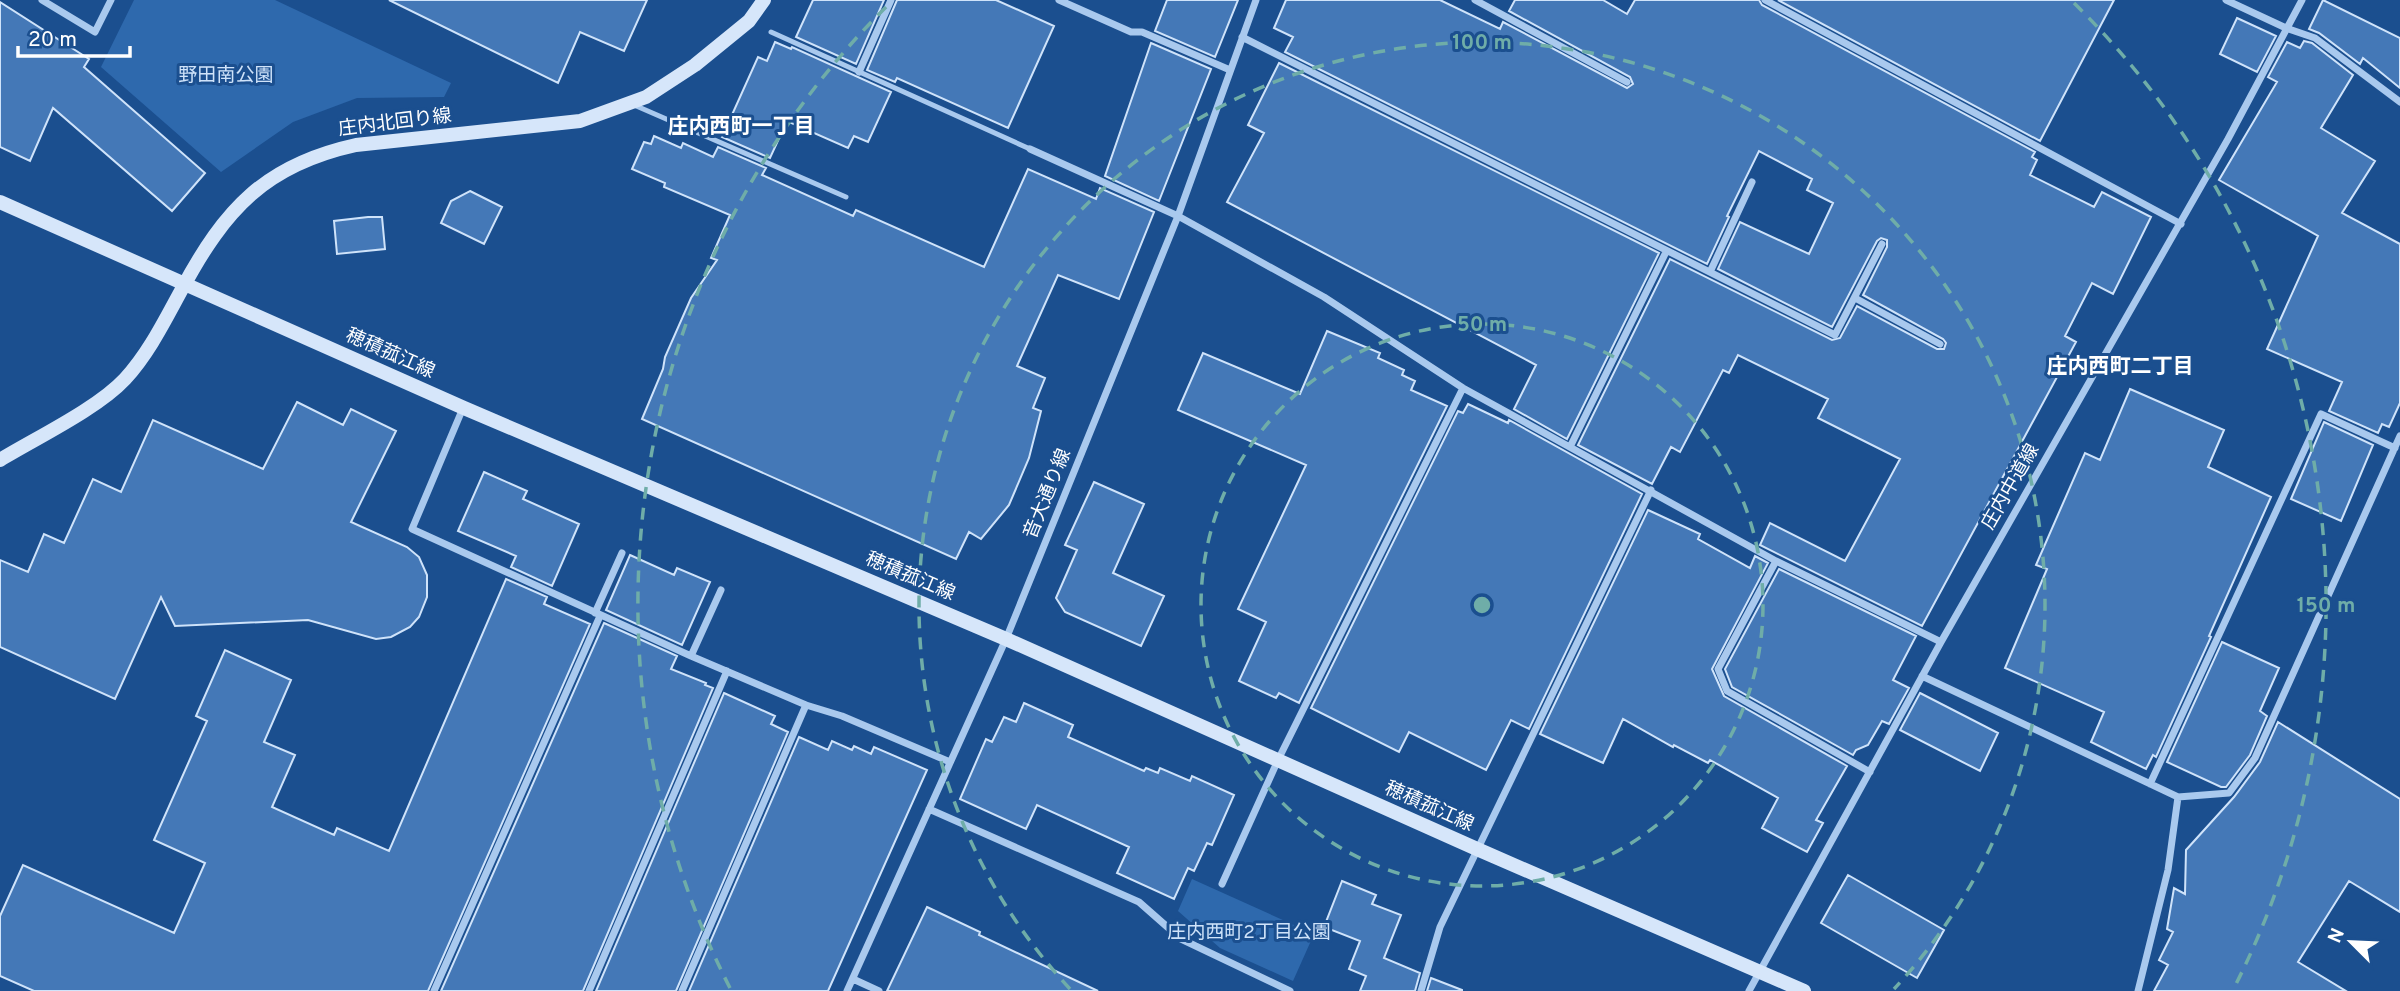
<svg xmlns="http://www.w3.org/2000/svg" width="2400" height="991" font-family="Overpass,'Noto Sans JP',sans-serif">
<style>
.green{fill:#2e69ad}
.building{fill:#4478b7;stroke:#cfe3fa;stroke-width:2}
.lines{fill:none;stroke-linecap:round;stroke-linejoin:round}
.lane{stroke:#a9c9ee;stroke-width:5}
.street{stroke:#a9c9ee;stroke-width:7}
.secondary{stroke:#d6e6fa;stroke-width:14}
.ring{fill:none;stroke:#6fada8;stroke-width:3.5;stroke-dasharray:12 9}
.labels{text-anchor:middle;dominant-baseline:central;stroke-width:6;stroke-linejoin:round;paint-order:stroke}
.park-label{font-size:19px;fill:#cfe3fa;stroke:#1b4f8f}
.street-label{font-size:19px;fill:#fff;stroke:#1b4f8f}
.neighbourhood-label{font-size:21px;font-weight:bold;fill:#fff;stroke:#1b4f8f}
.centre{fill:#6fada8;stroke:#1b4f8f;stroke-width:3.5}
.ring-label{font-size:21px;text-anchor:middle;font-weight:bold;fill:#6fada8;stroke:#1b4f8f;stroke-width:6;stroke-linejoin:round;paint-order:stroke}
</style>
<rect width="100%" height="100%" fill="#1b4f8f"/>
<path class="green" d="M134 0H275L451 83 444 97 357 98 293 122 221 172 101 67Z
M1192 879 1314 934 1293 981 1220 948 1178 911Z"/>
<path class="building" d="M389 0H647L624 51 580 32 558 83Z
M813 0H884L856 64 796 37Z
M897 0H996L1054 26 1008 128 897 78 895 82 867 70Z
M1167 0H1238L1215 57 1155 31Z
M1286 0H1440L1500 29 1503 22 1627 88 1633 84 1630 77 1509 11 1515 0H1603L1627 14 1635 0H1759L1762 5 2035 152 2032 157 2037 160 2030 175 2094 207 2102 192 2151 217 2113 294 2092 283 2065 336 2076 342 1922 626 1760 545 1770 523 1845 561 1900 459 1818 418 1828 399 1738 355 1729 373 1723 370 1680 452 1671 447 1652 484 1578 445 1670 259 1832 340 1840 338 1857 306 1937 349H1944L1946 343 1943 339 1863 295 1887 247V240L1881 238 1877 241 1832 327 1718 269 1740 222 1809 254 1833 203 1807 190 1812 179 1759 151 1727 216 1729 217 1707 264 1285 52 1293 37 1274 28Z
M1778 0H2114L2040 141Z
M2323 0 2400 38V88L2363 58 2360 64 2319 33 2309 29Z
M0 2 89 59 84 67 205 173 172 211 53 108 30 161 0 147Z
M2237 18 2276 36 2257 72 2220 54Z
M2304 41 2312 43 2353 75 2321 128 2375 161 2342 213 2400 244V403L2389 427 2382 424 2378 433 2329 411 2342 382 2267 349 2318 236 2219 180 2277 82 2268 77 2287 42 2300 48Z
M775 42 791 49 792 47 891 92 868 142 854 136 848 148 787 121 770 158 722 137 758 57 767 61Z
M1151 43 1211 69 1159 201 1105 176Z
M1279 63 1659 253 1567 439 1514 409 1536 365 1227 202 1264 133 1248 125Z
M654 136 681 148 683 143 713 157 718 147 766 168 762 175 853 216 856 210 984 267 1028 169 1096 199 1100 188 1154 212 1119 299 1058 275 1017 366 1045 378 1033 408 1041 411 1029 458 1009 505 981 539 969 532 956 559 642 419 663 369 665 357 691 298 717 260 711 258 730 215 664 187 665 183 632 169 644 142 651 144Z
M470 191 502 207 484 244 441 223 451 201Z
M368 217H382L385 249 337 254 334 221Z
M1327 331 1380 353 1378 358 1404 370 1402 375 1415 381 1411 390 1447 406 1299 703 1279 693 1276 698 1239 681 1266 622 1238 609 1306 465 1178 410 1203 353 1300 394Z
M2130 389 2224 430 2208 467 2271 497 2209 636 2211 637 2156 757 2153 755 2146 769 2091 742 2104 712 2005 668 2047 569 2036 565 2085 453 2100 460Z
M297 402 343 425 351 409 396 431 351 522 407 547 419 557 427 575V597L419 617 410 627 391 637 376 639 308 620 175 626 161 597 115 699 0 647V560L28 572 44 534 64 543 93 479 121 492 153 420 263 469Z
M1468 404 1508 423 1509 420 1642 494 1529 729 1511 720 1486 770 1409 732 1399 752 1311 708 1458 411 1463 413Z
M2324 422 2373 445 2341 521 2291 499Z
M484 472 527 491 523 499 579 524 552 586 511 567 516 556 458 531Z
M1094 482 1144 504 1113 573 1164 596 1141 646 1065 612 1056 598 1077 550 1065 545Z
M1648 510 1700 534 1698 539 1750 568 1755 556 1768 563 1712 669 1724 696 1847 766 1816 820 1823 823 1807 852 1762 828 1778 798 1710 760 1708 763 1674 745 1673 747 1623 719 1603 763 1540 734Z
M630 555 674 575 677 568 710 582 682 645 606 610Z
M1779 569 1916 636 1893 680 1909 688 1889 724 1882 721 1868 745 1856 750 1853 755 1732 687 1725 669Z
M506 579 547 597 544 604 590 624 428 991H34L0 976V916L23 865 174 933 205 863 154 840 207 721 196 716 225 650 291 680 264 742 295 755 272 807 334 835 337 828 389 851Z
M604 623 677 656 671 669 706 683 705 685 713 688 583 991H441Z
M2222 642 2279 668 2260 711 2267 716 2250 755 2226 787H2221L2167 762Z
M724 693 775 716 771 724 788 732 676 991H596Z
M1920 693 1998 733 1980 771 1900 730Z
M1024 703 1073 725 1068 737 1144 771 1146 768 1158 773 1160 768 1190 781 1192 776 1234 795 1212 845 1207 843 1194 871 1188 868 1174 899 1117 873 1129 847 1037 805 1026 829 960 799 986 739 992 742 1004 717 1016 722Z
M2278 722 2400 799V912L2349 881 2298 962 2346 991H2154L2168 965 2159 960 2173 932 2167 929 2174 888 2185 894 2186 850 2234 797 2260 762Z
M799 737 828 750 832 741 852 750 854 746 871 754 874 747 927 770 828 991H689Z
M1848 875 1944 930 1917 978 1821 923Z
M1342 881 1376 895 1372 904 1401 915 1384 958 1420 973 1415 991H1360L1366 976 1349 969 1360 941 1324 927Z
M927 907 980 932 979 935 1098 991H887Z
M1431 978 1462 990V991H1427Z"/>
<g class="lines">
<path class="lane" d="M771 32 1030 149
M634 105 846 197"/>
<path class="street" d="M42 0 95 32 111 0
M1059 0 1131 32H1142L1230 70
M1475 0 1627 82
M1765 0 2181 224
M2226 0 2286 28 2315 38 2400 102
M1242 37 1835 335 1882 244
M859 72 891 0
M1030 149 1178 216 1324 297 1463 388 1776 561 1941 642
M1710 272 1752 182
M1855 298 1940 344
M463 408 412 529 691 656 806 705 842 716 950 762
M1570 447 1666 252
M1776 561 1718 669 1727 691 1870 772
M595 613 622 553
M691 656 721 590
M1922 676 2178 797 2168 870 2138 991
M2150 784 2321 414 2395 448
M2178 797 2229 793 2255 758 2400 436
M929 809 1139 902 1181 939 1290 991
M1222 884 1278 760 1463 388
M853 979 879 991
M434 991 600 616
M589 991 727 671
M682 991 806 705
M847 991 1006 639 1178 216 1256 0
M1421 991 1440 927 1651 490
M1749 991 1941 642 2228 139 2302 0"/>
<path class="secondary" d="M0 202 464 408 1006 639 1477 849 1804 991
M0 460C36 438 97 409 125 379 149 353 165 320 182 289 225 209 265 165 356 145L580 121 646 97 695 65 749 21 764 0"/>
</g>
<g class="ring">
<circle cx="1482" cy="605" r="281"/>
<path d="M1070 989A563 563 0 1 1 1894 989"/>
<path d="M730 988A844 844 0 0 1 890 3M2074 3A844 844 0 0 1 2234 988"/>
</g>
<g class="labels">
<g class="park-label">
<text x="226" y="76">野田南公園</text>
<text x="1249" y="933">庄内西町2丁目公園</text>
</g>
<g class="street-label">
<text transform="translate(395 123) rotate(-7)">庄内北回り線</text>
<text transform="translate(390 354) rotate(24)">穂積菰江線</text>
<text transform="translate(2011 487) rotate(-60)">庄内中道線</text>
<text transform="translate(1048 494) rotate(-68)">音大通り線</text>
<text transform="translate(910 577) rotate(23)">穂積菰江線</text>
<text transform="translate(1429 807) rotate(24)">穂積菰江線</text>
</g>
<g class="neighbourhood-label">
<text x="741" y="127">庄内西町一丁目</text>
<text x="2120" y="367">庄内西町二丁目</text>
</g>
</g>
<circle cx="1482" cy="605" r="10" class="centre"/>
<g class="ring-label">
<text x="1482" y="49">100 m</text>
<text x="1482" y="331">50 m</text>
<text x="2326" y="612">150 m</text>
</g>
<g transform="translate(2351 942) rotate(294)" stroke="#1b4f8f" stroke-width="5" paint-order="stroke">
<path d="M0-5L12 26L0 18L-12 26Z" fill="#ffffff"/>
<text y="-10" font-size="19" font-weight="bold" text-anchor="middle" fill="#ffffff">N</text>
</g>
<path d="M18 46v10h112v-10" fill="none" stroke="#ffffff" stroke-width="3.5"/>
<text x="28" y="46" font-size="21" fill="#ffffff" stroke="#1b4f8f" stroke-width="5" paint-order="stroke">20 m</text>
</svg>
